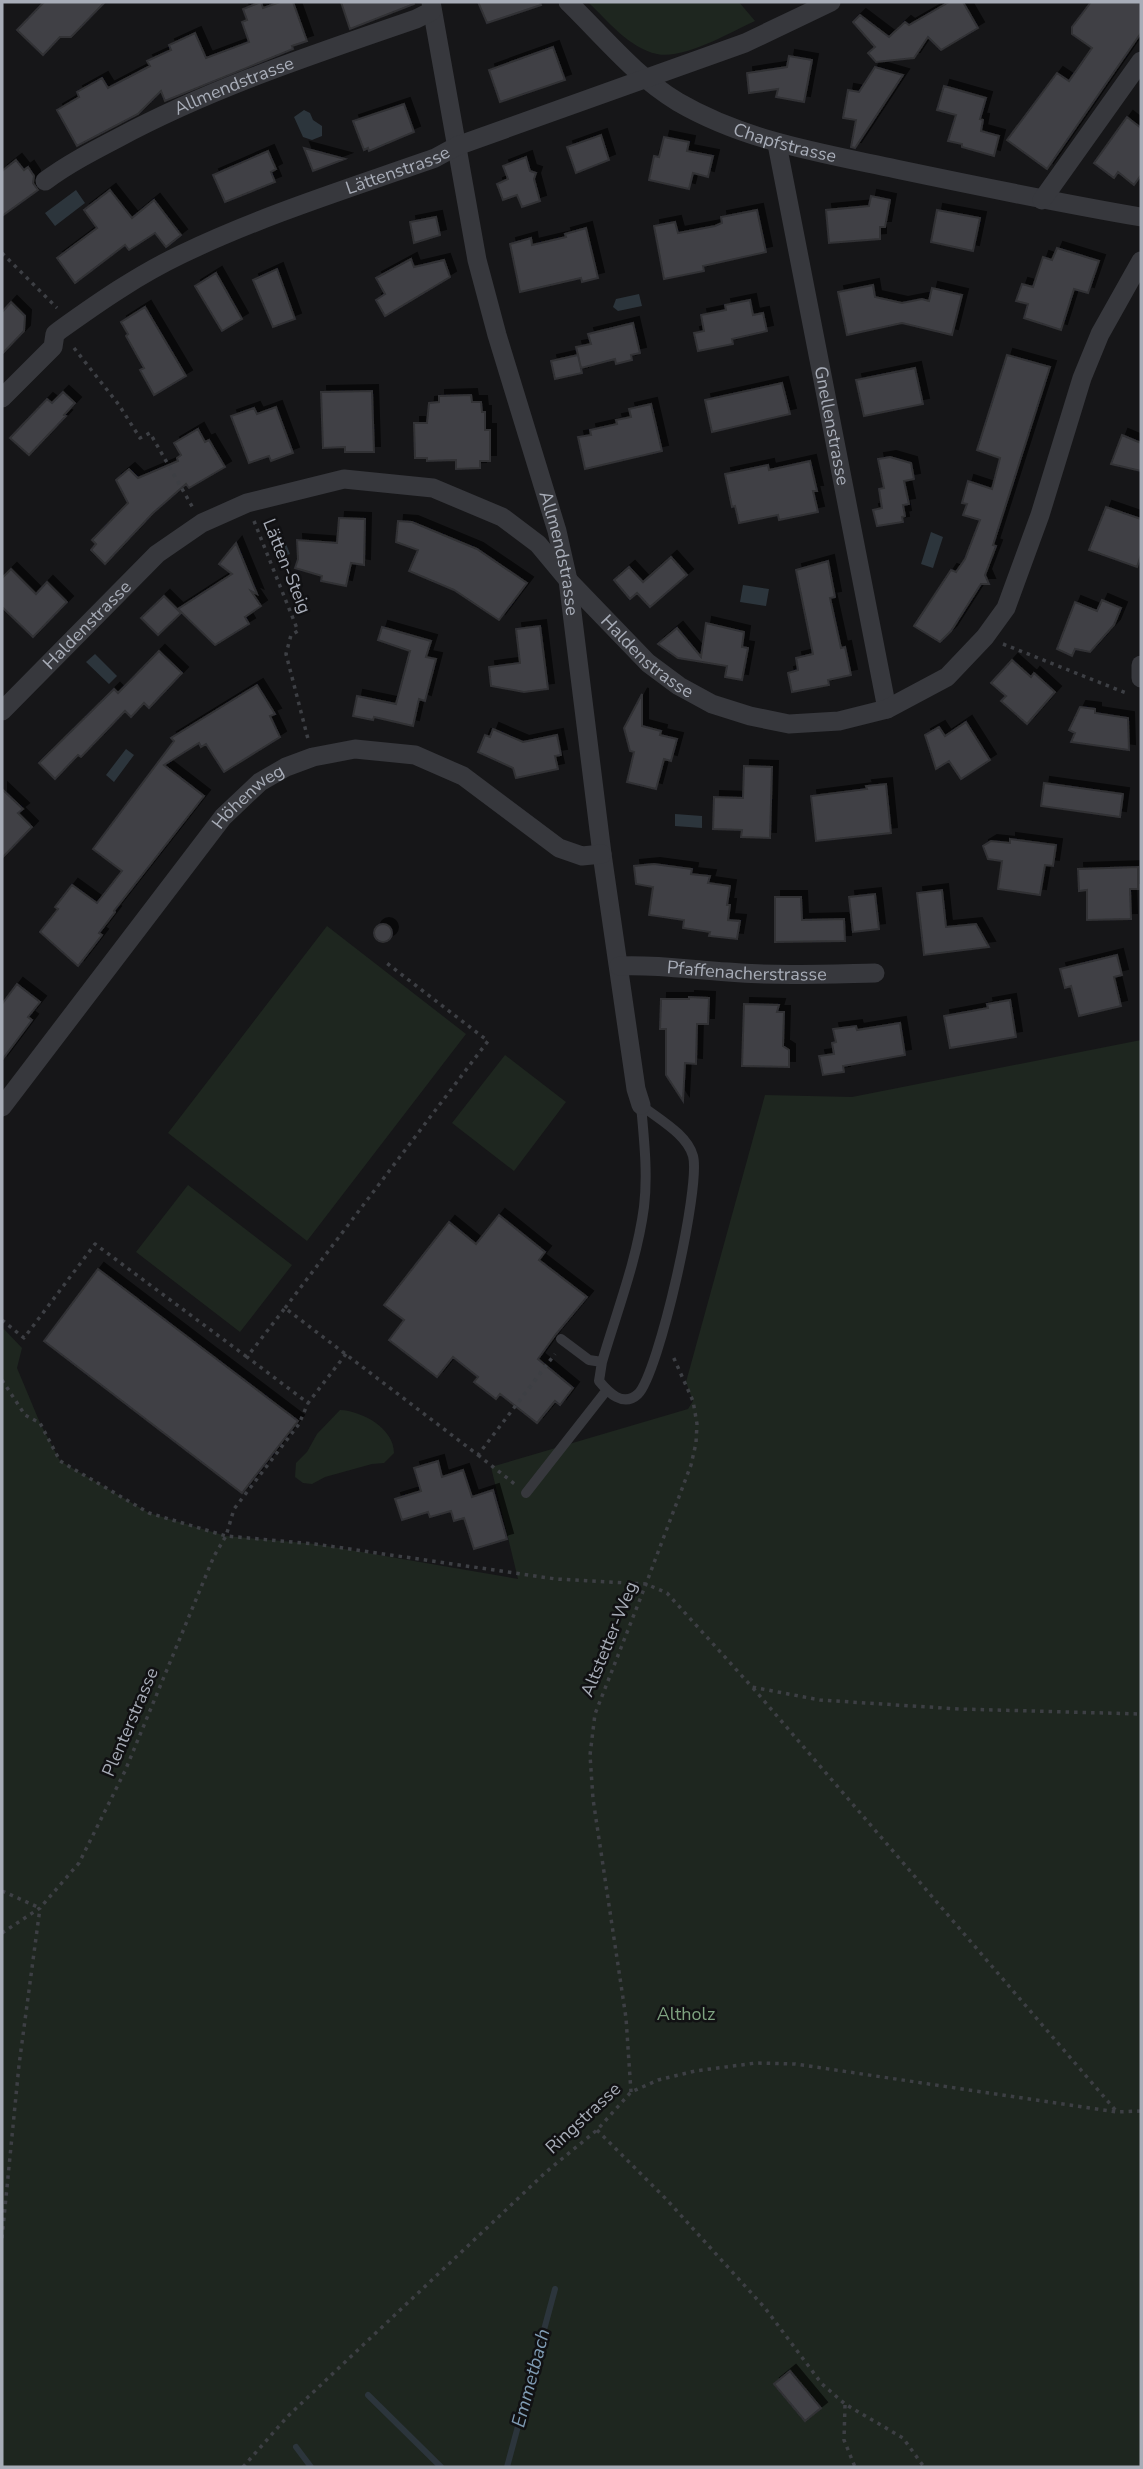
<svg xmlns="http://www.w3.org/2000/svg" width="1143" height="2469" font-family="'Nunito Sans',sans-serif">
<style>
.green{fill:#1e261f}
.water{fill:#2c353c}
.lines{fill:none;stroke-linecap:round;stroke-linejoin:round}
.stream{stroke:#2c353c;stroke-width:6}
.building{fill:#404145;stroke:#303034;stroke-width:2;filter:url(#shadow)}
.path{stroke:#3d3f44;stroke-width:3.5;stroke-dasharray:3.5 5;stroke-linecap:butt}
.service{stroke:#37383d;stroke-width:10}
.minor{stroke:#37383d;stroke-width:19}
.labels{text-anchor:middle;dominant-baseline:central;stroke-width:5;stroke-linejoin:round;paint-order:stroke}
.street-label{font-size:18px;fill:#a8adb8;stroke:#111113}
.park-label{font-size:18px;fill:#7fa381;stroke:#111113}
.water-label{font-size:19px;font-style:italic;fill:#7f9bb3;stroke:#111113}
</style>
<defs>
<filter id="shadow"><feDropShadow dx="6" dy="-6" stdDeviation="0" flood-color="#0009"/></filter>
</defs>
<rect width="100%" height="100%" fill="#161618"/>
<path class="green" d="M588 2H739L755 21C731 32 683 60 657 54 629 48 608 21 588 2Z
M327 926 466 1034 307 1241 168 1133Z
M1141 1040V2467H2V1327L22 1348 17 1368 40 1423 60 1461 149 1513 226 1536 315 1544 518 1579 491 1467 688 1409 693 1401 686 1382 765 1095 852 1097Z
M505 1055 566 1102 514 1171 452 1123Z
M188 1185 292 1265 240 1332 136 1252Z
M340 1410C362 1411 394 1428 394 1453L384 1463 372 1464 325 1477 312 1484 303 1483 295 1477 296 1463 307 1452 317 1434Z"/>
<path class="water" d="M304 110 310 113 313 120 322 126V136L312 140 303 137 294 117Z
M76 190 85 203 55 226 45 213Z
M639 294 642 306 618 311 613 307 616 299Z
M279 526 290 554 279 558 268 531Z
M931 532 943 537 933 568 921 564Z
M743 585 769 589 766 606 740 602Z
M95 654 117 676 109 684 86 662Z
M126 749 134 755 114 782 106 775Z
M675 814 702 816V828L675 826Z"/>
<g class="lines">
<path class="stream" d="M368 2395 441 2467
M296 2447 311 2467
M507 2467 555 2289"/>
</g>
<path class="building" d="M44 2H105L71 37H60L43 55 17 30Z
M261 2 263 8 280 2H293L307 41 292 46 293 49 165 101 161 91 138 114 77 146 57 110 79 97 77 92 102 78 108 88 150 66 147 61 171 50 169 45 195 33 206 58 249 42 242 22 247 20 243 9Z
M341 2H413L414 4 350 29Z
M478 2H540L541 5 487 23Z
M949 2H963L978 28 941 50 928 37 914 58 876 62 868 53 875 47 853 22 860 15 889 37 905 22 909 25Z
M1091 2H1141V33L1047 169 1007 140 1057 73 1069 81 1092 48 1072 34V27Z
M553 47 565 80 500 102 489 70Z
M789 56 812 60 804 102 776 97 778 89 749 93 747 73 787 67Z
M875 67 903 75 855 148 851 147 856 120 843 118 848 90 859 92Z
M944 86 986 98 980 119 983 120 981 131 999 136 994 156 962 147V144L948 141 956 115 937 110Z
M404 104 414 132 369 151 368 148 364 150 353 121Z
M1127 117 1141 128V175L1134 185 1118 172 1114 178 1094 163Z
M601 135 609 160 576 173 567 147Z
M664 137 689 142 687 151 713 156 708 177 693 173 689 189 649 180 654 156 659 157Z
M304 148 345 159 313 171Z
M268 151 276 169 271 172 275 182 225 202 213 175Z
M526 157 530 171 536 173 534 179 540 201 522 207 517 195 503 200 497 184 508 179 503 166Z
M16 160 24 170 28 167 34 176 33 183 38 190 2 216V171Z
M110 190 132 218 154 200 181 235 166 247 155 233 129 250 125 245 75 283 57 258 97 228 84 210Z
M871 196 890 200 885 227H880V239L829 243 826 210 869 206Z
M757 210 766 252 703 266 704 271 664 279 654 226 675 222 678 233 715 226 722 223 721 217Z
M937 210 980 218 973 251 931 242Z
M436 217 440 235 414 243 410 222Z
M586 228 598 278 582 282 581 278 520 292 510 244 531 238 532 245 566 237 565 234Z
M1057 248 1099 261 1088 293 1074 289 1061 330 1024 318 1028 304 1016 301 1022 284 1033 287 1043 257 1052 260Z
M411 259 414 267 444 260 450 277 385 316 376 300 385 294 376 278Z
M277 269 295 319 273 327 253 280Z
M216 273 242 319 222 331 195 286Z
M873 285 875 297 902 303 922 299 929 301 932 288 962 295 952 335 902 323 847 335 838 292Z
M750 300 753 315 763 313 767 331 732 339 733 344 698 351 694 333 704 331 701 315 726 310 725 305Z
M11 302 25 316 24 331 2 354V312Z
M145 307 186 376 154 395 140 370 144 368 126 336 128 334 121 322Z
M633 323 640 353 631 355 632 360 616 364 615 359 581 368 576 347 591 344 588 334Z
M578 355 582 373 555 379 551 361Z
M1007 355 1050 367 993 545 996 546 985 575 989 584H981L951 631 940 642 914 626 951 570 956 572 965 559 980 520 963 515 967 504 962 503 968 481 992 489 1000 458 977 450Z
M915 368 923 404 864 416 856 380Z
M782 383 790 414 712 432 705 400Z
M372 391 374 452H345V447L323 448 321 392Z
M63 392 75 403 64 415 66 416 29 455 10 438 47 399 52 403Z
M471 395 472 402H481L482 412H485V430H490V461H480V468L456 469V460L427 461V458H415L414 423H427L429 403 439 402V396Z
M651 404 662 451 585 469 578 437 591 435 590 430 617 424 616 420 631 417 629 409Z
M276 407 293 453 271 461 269 456 249 463 231 416 254 408 257 414Z
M198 429 205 442 209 440 225 467 189 488 186 484 153 513 105 564 91 550 96 544 92 540 128 503 116 480 129 469 138 478 178 461 177 458 181 455 174 443Z
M1122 435 1141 443V471L1111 464Z
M890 457 911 463 914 479 904 481 909 504 903 505 905 516 902 517 903 522 877 526 873 510 882 508 879 489 884 488 878 459Z
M810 461 817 491H813L818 512 779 520 778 515 739 523 735 506 732 507 725 474 768 465 769 470Z
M1106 507 1141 519V555L1137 567 1089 550Z
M339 518 365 519 364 565 351 563 346 586 321 581 322 576 295 568 298 559 297 540 337 543Z
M398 521 412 522 477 549 527 583 499 620 454 590 409 571 418 550 396 542Z
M236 543 257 594 251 591 261 606 245 617 249 624 215 645 178 609 232 574 219 564Z
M671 557 687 575 650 607 637 593 630 599 614 580 629 567 643 582Z
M828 561 835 597 830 598 841 648 845 647 851 675 828 680 829 685 792 692 788 673 798 670 796 658 813 654 796 570Z
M11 569 36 594 47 582 67 602 33 637 2 607V578Z
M164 596 181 613 158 635 141 618Z
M1102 600 1121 608 1114 625 1090 652 1075 649 1072 656 1057 649 1075 602 1097 611Z
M706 623 744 632 742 647 748 648 742 680 725 677 727 666 678 658 658 644 677 628 701 657Z
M540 626 548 689 524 692 491 686 489 667 520 663 516 629Z
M382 627 431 641 426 657 436 659 425 701 419 699 413 726 374 717 373 720 353 716 357 696 396 704 410 651 378 640Z
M159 651 182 673 149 708 144 703 131 717 125 711 81 757 78 755 55 779 39 763 114 689 118 693Z
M1012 660 1031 677 1034 673 1055 692 1027 724 1001 701 1006 696 991 683Z
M257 685 275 714 270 716 280 737 224 772 206 744 201 747 199 743 164 765 204 796 114 911 115 912 99 933 102 935 78 966 40 932 58 909 55 907 72 885 97 903 122 871 93 849 174 741 171 738Z
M642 694V726L661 731 660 735 677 739 671 761 664 759 656 789 627 782 634 752 630 751 624 728Z
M1080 707 1095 709V713L1128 718 1129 750 1071 742 1075 733 1069 730Z
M966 722 990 760 961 779 949 761 936 769 925 735 939 727 945 736Z
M493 729 523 742 557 735 561 755 555 756 558 769 516 778 513 768 478 752 485 735 490 737Z
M744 766 772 767 770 838 741 837 742 830 713 829 714 797 743 798Z
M1044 783 1123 794 1120 817 1041 806Z
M886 784 891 833 816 841 811 796 867 789 866 786Z
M2 789 23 809 18 813 32 827 2 858Z
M1010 839 1056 845 1053 866 1045 865 1040 895 998 889 1002 861 988 859 983 846 991 841 1010 843Z
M654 864 692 869 691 874 710 876 708 883 730 886 727 905H730L728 920 740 921 737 939 709 936 710 932 683 928 684 920 649 915 653 887 636 884 634 866Z
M1138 867V889H1130L1131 919 1087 920V890L1079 891 1078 869Z
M942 890 946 927 976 924 989 947 924 955 917 893Z
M875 894 879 929 853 932 849 897Z
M775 897H801L802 920 844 919 845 941 775 942Z
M374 933a9 9 0 1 1 18 0a9 9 0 1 1-18 0Z
M1117 955 1122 975 1114 977 1121 1006 1079 1016 1071 986 1065 988 1060 969Z
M17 984 40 1002 28 1017 32 1020 2 1060V1004Z
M689 997 709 998 708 1024H697L696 1064 685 1063 683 1101 666 1075V1029H660L661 999H689Z
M1010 1000 1016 1037 950 1048 944 1016 988 1008 987 1004Z
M744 1004 779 1005 777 1012H784L783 1046 789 1050V1067L742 1066Z
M900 1023 905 1055 843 1066 844 1072 823 1075 819 1056 834 1054 832 1043 836 1042 833 1029 856 1026 857 1030Z
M499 1215 545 1252 539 1260 587 1297 556 1334 538 1359 573 1388 560 1405 555 1401 537 1423 500 1394 496 1399 474 1382 478 1377 453 1357 437 1377 389 1340 404 1320 384 1305 449 1222 476 1244Z
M98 1269 298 1421 242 1493 44 1341Z
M438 1461 442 1477 463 1470 472 1497 493 1490 507 1539 474 1549 464 1518 454 1521 451 1511 430 1517 428 1512 402 1520 395 1499 421 1491 414 1468Z
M790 2371 821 2408 805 2421 774 2384Z"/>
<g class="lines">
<path class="path" d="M2 253 57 308
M74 348 119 405 140 438 150 433 193 508
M254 521 298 631 291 635 286 654 308 739
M1003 644 1126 693
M285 1308 488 1041 384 961
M2 1320 24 1338 95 1244 247 1357
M346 1354 308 1403 247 1357 285 1308 478 1455 555 1354
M2 1380 25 1415 40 1423 60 1461 149 1513 226 1536 315 1544 556 1579 646 1584 667 1593 752 1687 820 1700 959 1709 1141 1714
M478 1455 516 1485
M753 1688 1117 2112
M2 1891 40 1908
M2 1933 40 1908 79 1863 125 1771 214 1556 226 1536 234 1509 299 1424 308 1403
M631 2092 626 2018 593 1799 590 1755 595 1714 646 1584 691 1465 696 1443 697 1424 693 1401 672 1354
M597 2130 667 2200 765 2308 822 2384 845 2404 903 2438 924 2467
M2 2238 19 2065 40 1908
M845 2405 844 2440 855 2467
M243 2467 288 2416 546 2172 597 2130 631 2092 658 2080 695 2071 756 2063 795 2064 1117 2112 1141 2111"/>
<path class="service" d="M641 1105C658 1119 687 1134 693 1156 701 1186 659 1373 638 1394 623 1408 608 1392 599 1381L602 1362C617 1311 637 1260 644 1207 648 1174 644 1139 641 1105Z
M561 1339 589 1360 602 1362
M526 1493 606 1391"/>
<g class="minor">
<path id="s1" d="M431 2 477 260 497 335 557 531 568 580 602 854 636 1089 641 1105"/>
<path id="s2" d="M568 2C603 36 636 77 678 102 745 141 821 153 896 169 977 186 1059 203 1141 217"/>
<path id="s3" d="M777 144 887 709"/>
<path id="s4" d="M45 181C68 164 93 151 118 138 213 87 315 54 416 19L432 11"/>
<path d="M1042 200 1141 61"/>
<path id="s5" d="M2 398 53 347 55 334 60 330C99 302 138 275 182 254 263 215 350 188 435 158L457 146 745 43 831 2"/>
<path d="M1141 665V678"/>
<path id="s6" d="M2 711 157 554 202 523 247 503 344 479 433 488 502 517 538 544 568 580 648 663 679 686 712 704 750 716 789 724 839 721 887 709 947 677 985 637 1006 608 1040 515 1082 378 1100 334 1141 261"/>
<path id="s7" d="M619 966C656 964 692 970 728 972 777 976 826 974 875 973"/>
<path id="s8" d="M2 1107 223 817 260 782 286 767 313 757 355 749 415 755 463 776 559 848 582 856 602 854"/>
</g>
</g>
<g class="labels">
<g class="street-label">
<text stroke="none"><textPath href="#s4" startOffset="212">Allmendstrasse</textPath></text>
<text stroke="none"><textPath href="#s2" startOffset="264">Chapfstrasse</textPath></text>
<text stroke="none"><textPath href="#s5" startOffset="467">Lättenstrasse</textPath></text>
<text stroke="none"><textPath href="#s3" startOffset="287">Gnellenstrasse</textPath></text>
<text stroke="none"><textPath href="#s1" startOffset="567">Allmendstrasse</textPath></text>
<text transform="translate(287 566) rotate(68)">Lätten-Steig</text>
<text stroke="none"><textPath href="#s6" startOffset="121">Haldenstrasse</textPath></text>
<text stroke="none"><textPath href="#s6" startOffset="791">Haldenstrasse</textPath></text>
<text stroke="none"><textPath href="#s8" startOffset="397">Höhenweg</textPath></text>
<text stroke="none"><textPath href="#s7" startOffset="128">Pfaffenacherstrasse</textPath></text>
<text transform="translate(609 1639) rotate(-68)">Altstetter-Weg</text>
<text transform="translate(130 1722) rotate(-67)">Plenterstrasse</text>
<text transform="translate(583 2118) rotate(-43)">Ringstrasse</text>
</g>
<g class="park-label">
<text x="686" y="2014">Altholz</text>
</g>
<g class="water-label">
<text transform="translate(531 2378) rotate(-75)">Emmetbach</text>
</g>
</g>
<rect width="1143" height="2469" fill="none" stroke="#a8adb8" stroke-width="7"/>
</svg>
